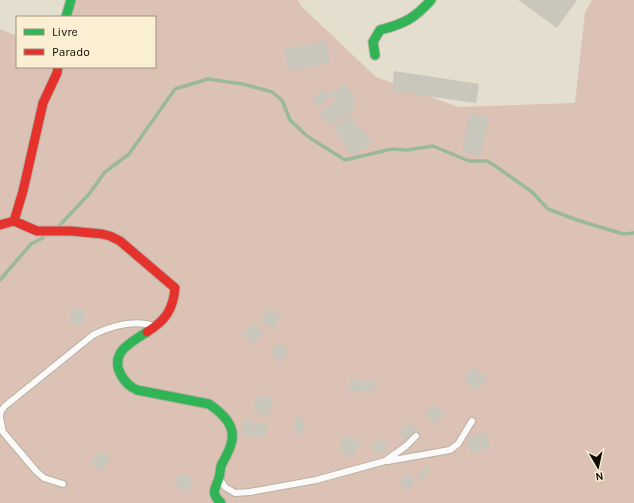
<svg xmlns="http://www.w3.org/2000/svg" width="634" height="503" font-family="Karla,sans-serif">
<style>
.green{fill:#dcc1b5}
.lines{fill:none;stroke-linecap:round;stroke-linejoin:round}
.stream{stroke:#9ab999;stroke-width:3.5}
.building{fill:#c9c7bb}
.lane-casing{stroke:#b6b1a5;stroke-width:8}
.fast-casing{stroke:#b6b1a5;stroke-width:11}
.jam-casing{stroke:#b6b1a5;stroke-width:11}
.lane{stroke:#fbfaf8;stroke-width:6}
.fast{stroke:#30b455;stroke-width:9}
.jam{stroke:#e5322d;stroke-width:9}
</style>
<rect width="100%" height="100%" fill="#e4dece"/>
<path class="green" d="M67 0H298L301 6 376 77 458 107 575 103 585 13 592 0H634V503H0V29L17 36V67H155V17H60Z"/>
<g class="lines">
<path class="stream" d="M60 225 89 194 105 172 129 154 175 89 208 79 243 84 272 92 282 100 290 120 307 136 345 160 392 149 407 150 433 146 469 161H487L494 165 532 192 548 209 577 220 623 234 634 233
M0 280 31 244 43 238"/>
</g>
<path class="building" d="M518 0H577L557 28Z
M326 41 330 63 289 71 284 49Z
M394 71 479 84 476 103 392 91Z
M345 83 355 98 351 100 356 108 329 126 319 112 336 101 330 93Z
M324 89 331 97 318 107 311 99Z
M469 113 489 117 481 156 462 152Z
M350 115 360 129 362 128 372 143 352 156 333 127Z
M73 307 86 310 82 325 69 322Z
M266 309 280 314 275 328 261 323Z
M252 323 264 332 254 344 242 335Z
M278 343 289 350 281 361 270 354Z
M473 367 487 377 477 390 463 379Z
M350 379 360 380 359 391H350Z
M374 380 375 391 361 393 360 381Z
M257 396 272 399 269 416 253 412Z
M434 404 445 413 436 424 425 414Z
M296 418 305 419 303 434 293 433Z
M243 419 254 420 253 435H242Z
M255 423 267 424 266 437 254 436Z
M410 423 419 433 408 442 399 433Z
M486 432 490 448 471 453 467 437Z
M345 435 361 441 354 457 338 451Z
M384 439 388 449 375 454 371 444Z
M100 451 111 459 101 471 90 463Z
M427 465 431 469 421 481 417 477Z
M182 473 194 480 187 493 174 485Z
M405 474 415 480 409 490 399 484Z"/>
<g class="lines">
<defs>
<path id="lane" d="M0 417 1 411 5 406 93 335C111 326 130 320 151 325
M0 418 3 432 36 471 44 478 63 484
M388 461 450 450 458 444 472 421
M221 481 225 487 235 493 250 492 316 480 385 461 406 446 416 436"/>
<path id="fast" d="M66 17 71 0
M375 55 373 42 380 30C404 24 415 18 431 0
M147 332C131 342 109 353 121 375 125 382 130 387 137 390L209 404C222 413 237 426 231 444 229 452 224 459 221 466 220 470 220 475 219 478 215 490 210 492 221 503"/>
<path id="jam" d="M14 221 37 231H71L102 234 110 236 120 241 175 288C173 310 165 321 147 332
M0 225 14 221 23 191 43 103 57 73 58 67"/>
</defs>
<use href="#lane" class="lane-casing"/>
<use href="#fast" class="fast-casing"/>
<use href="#jam" class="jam-casing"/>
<use href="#lane" class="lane"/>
<use href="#fast" class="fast"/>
<use href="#jam" class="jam"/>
</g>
<rect x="16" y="16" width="140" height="52" fill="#faefd3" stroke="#9c9480"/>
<rect x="24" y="29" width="20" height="6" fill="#30b455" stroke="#9c9480"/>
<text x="52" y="36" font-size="12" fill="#0f0b03">Livre</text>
<rect x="24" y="49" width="20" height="6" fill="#e5322d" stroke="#9c9480"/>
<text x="52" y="56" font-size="12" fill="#0f0b03">Parado</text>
<g transform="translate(598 467) rotate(171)" stroke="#faefd3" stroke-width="3" paint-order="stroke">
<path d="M0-3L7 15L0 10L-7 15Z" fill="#0f0b03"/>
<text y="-6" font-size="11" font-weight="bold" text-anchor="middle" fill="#0f0b03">N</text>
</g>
</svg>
